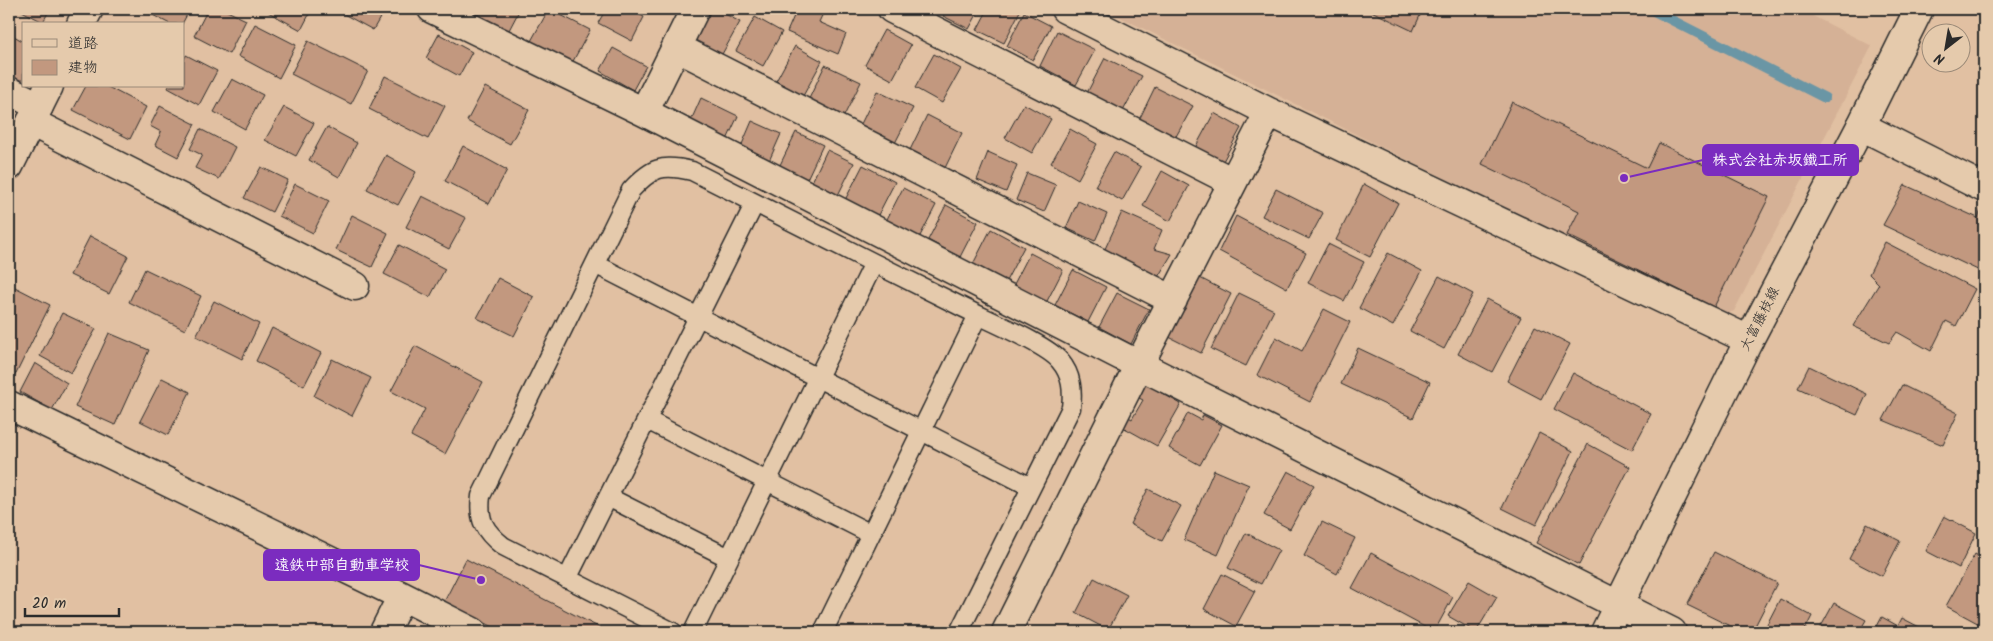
<svg xmlns="http://www.w3.org/2000/svg" width="1993" height="641" font-family="Kalam,'Klee One',sans-serif">
<style>
.built{fill:#d5b196}
.lines{fill:none;stroke-linecap:round;stroke-linejoin:round}
.stream{stroke:#6b96a5;stroke-width:10}
.building{fill:#c2987f;stroke:#2b2b2b}
.lane-casing{stroke:#2b2b2b;stroke-width:21}
.street-casing{stroke:#2b2b2b;stroke-width:31}
.secondary-casing{stroke:#2b2b2b;stroke-width:31}
.lane{stroke:#e5caac;stroke-width:18}
.street{stroke:#e5caac;stroke-width:28}
.secondary{stroke:#e5caac;stroke-width:28}
.labels{text-anchor:middle;dominant-baseline:central;stroke-width:4.5;stroke-linejoin:round;paint-order:stroke}
.street-label{font-size:14px;fill:#2b2b2b;stroke:#e5caac}
.leader{fill:none;stroke:#7b2cbf;stroke-width:2}
.callout-dot{fill:#7b2cbf;stroke:#e5caac;stroke-width:2}
.callout{fill:#7b2cbf;stroke:#7b2cbf;stroke-width:2}
.callout-label{font-size:15px;text-anchor:middle;font-weight:bold;fill:#fff}
</style>
<rect width="100%" height="100%" fill="#e1c0a2"/>
<filter id="ink" filterUnits="userSpaceOnUse"><feTurbulence type="fractalNoise" baseFrequency=".02" numOctaves="2"/><feDisplacementMap in="SourceGraphic" scale="10" xChannelSelector="R" yChannelSelector="G"/><feConvolveMatrix kernelMatrix="1 2 1 2 8 2 1 2 1" color-interpolation-filters="sRGB"/></filter>
<g filter="url(#ink)">
<path class="built" d="M1104 9H1799L1872 46 1734 311 1721 316Z"/>
<g class="lines">
<path class="stream" d="M1650 9 1825 98"/>
</g>
<path class="building" d="M18 9H50L43 22Z
M141 9H190L182 24H170Z
M208 9H223L246 20 229 54 194 36Z
M269 9H312L301 30 268 12Z
M342 9H385L373 30 340 12Z
M476 9H520L508 32 473 13Z
M549 9 590 30 572 63 531 41Z
M606 9H629L644 17 632 41 598 23Z
M712 9H716L740 22 721 56 694 41Z
M797 9H825L819 22 846 34 838 54 787 32Z
M947 9H980L969 29 943 16Z
M988 9H1021L1004 43 977 30Z
M1367 9H1423L1413 31Z
M1024 12 1051 26 1033 60 1007 46Z
M755 17 782 32 763 66 736 51Z
M255 24 296 45 279 78 238 56Z
M884 30 911 45 892 80 865 65Z
M1057 31 1095 50 1076 85 1040 66Z
M9 33 24 42 23 85 9 77Z
M439 34 472 52 459 76 426 58Z
M308 41 368 71 351 104 291 74Z
M795 46 822 61 803 96 776 81Z
M613 48 646 66 633 90 600 71Z
M934 54 961 69 942 103 915 88Z
M186 55 217 71 199 105 168 88 169 86H184V60Z
M1105 58 1142 76 1123 111 1087 93Z
M825 65 861 82 843 118 808 101Z
M385 76 445 106 428 139 369 109Z
M232 79 263 95 245 129 214 112Z
M86 86H106L146 107 130 139 73 110Z
M485 87 529 110 510 144 467 121Z
M1155 87 1193 106 1174 140 1138 122Z
M877 91 913 108 895 143 860 126Z
M701 98 738 116 726 142 689 125Z
M1512 102 1647 168 1659 143 1769 197 1714 307 1567 235 1579 211 1482 164Z
M1024 104 1051 119 1032 153 1005 138Z
M160 106 195 124 178 157 155 145 161 132 150 126Z
M284 107 314 123 296 156 265 140Z
M1214 113 1241 128 1222 163 1195 148Z
M927 115 962 133 945 168 910 150Z
M752 121 781 134 769 161 740 149Z
M327 127 357 143 339 177 309 160Z
M200 129 235 147 219 179 195 168 202 155 190 149Z
M1070 129 1097 144 1078 179 1051 163Z
M796 132 823 145 806 181 779 167Z
M463 146 507 170 489 204 445 181Z
M827 150 854 163 836 199 810 186Z
M988 152 1017 165 1006 192 977 180Z
M1114 152 1141 167 1122 201 1095 186Z
M386 155 416 172 398 205 367 189Z
M863 165 895 182 877 217 845 200Z
M261 167 288 180 272 212 244 198Z
M1162 171 1189 186 1170 221 1143 206Z
M1027 173 1056 185 1044 212 1016 200Z
M295 184 329 201 313 233 279 216Z
M1364 184 1398 203 1370 257 1336 240Z
M1905 185 1978 218 1982 207 1984 208V273L1883 225Z
M903 188 936 205 918 240 885 223Z
M1276 189 1323 213 1309 239 1262 216Z
M422 196 466 218 449 249 406 227Z
M1078 201 1107 214 1095 241 1066 228Z
M946 205 978 222 960 257 928 240Z
M1122 212 1162 230 1154 249 1172 254 1158 277 1104 251Z
M352 215 388 233 372 267 336 250Z
M1236 216 1306 253 1287 288 1219 251Z
M991 229 1024 247 1006 281 973 264Z
M90 236 128 256 109 294 70 275Z
M1885 242 1975 289 1956 326 1946 321 1931 351 1897 332 1889 343 1853 326 1879 284 1869 274Z
M1328 244 1364 262 1344 301 1308 283Z
M399 245 445 269 430 297 384 274Z
M1030 253 1063 270 1045 305 1012 288Z
M1388 253 1422 271 1393 326 1359 308Z
M145 269 201 296 185 330 129 302Z
M1073 270 1106 287 1088 322 1055 305Z
M1439 276 1473 294 1444 349 1410 331Z
M1198 277 1231 294 1201 353 1169 337Z
M498 278 534 297 514 336 477 318Z
M9 284 50 305 16 374 9 371Z
M1117 293 1149 309 1131 344 1099 327Z
M1239 293 1274 310 1246 366 1211 349Z
M1487 299 1521 317 1492 372 1458 354Z
M214 301 259 324 242 359 196 336Z
M1324 309 1350 322 1310 402 1257 375 1276 337 1302 351Z
M62 313 96 329 71 373 40 356Z
M1535 326 1570 344 1541 399 1507 381Z
M272 328 321 353 304 386 256 361Z
M109 333 149 350 115 425 75 407Z
M415 346 483 382 445 454 411 436 425 409 391 391Z
M1358 348 1430 382 1413 418 1341 384Z
M332 359 371 378 352 416 314 396Z
M35 363 67 383 52 410 20 392Z
M1809 366 1867 394 1857 415 1798 388Z
M1573 373 1651 414 1632 450 1554 409Z
M162 378 190 392 168 435 140 421Z
M1144 383 1181 404 1157 446 1121 426 1127 416 1132 419 1143 400 1137 397Z
M1902 385 1958 413 1943 445 1883 420Z
M1188 413 1201 420 1203 415 1222 425 1200 465 1169 448Z
M1539 433 1573 451 1536 525 1502 508Z
M1588 444 1630 467 1579 565 1536 543Z
M1214 470 1249 485 1218 555 1184 540Z
M1288 471 1314 485 1290 529 1264 515Z
M1148 489 1181 506 1162 541 1130 524Z
M1944 516 1976 533 1959 568 1926 551Z
M1322 522 1355 538 1337 574 1304 556Z
M1867 524 1900 541 1882 576 1849 559Z
M1246 533 1279 550 1261 584 1228 568Z
M1714 552 1777 583 1752 632H1742L1687 605Z
M1371 553 1453 597 1434 632 1352 588Z
M1975 554 1984 559 1983 626 1946 606Z
M466 559 608 632H503L444 602Z
M1222 574 1255 591 1236 626 1204 609Z
M1094 578 1127 595 1108 630 1076 613Z
M1469 581 1497 597 1476 632 1448 616Z
M1780 599 1812 616 1804 632H1763Z
M1834 603 1866 620 1859 632H1818Z
M1882 617 1898 626 1902 618 1923 629 1921 632H1874Z"/>
<g class="lines">
<defs>
<path id="lane" d="M595 264 1031 487
M647 420 871 534
M608 497 729 558
M567 579 755 203
M673 632 503 546C484 531 478 520 481 496L631 190C652 167 662 164 692 171 783 217 873 263 964 308 987 320 1046 344 1060 361 1072 375 1073 391 1071 408L959 632
M693 632 874 263
M823 632 978 315"/>
<path id="street" d="M432 9 644 112 1139 365 1672 632
M892 9 1233 182
M1065 9 1269 112 1749 340
M676 47 1173 300
M9 91 39 106
M644 112 695 9
M31 122 355 286
M1861 126 1984 188
M9 405 402 596 473 632
M384 632 402 596
M1006 632 1139 365 1269 112"/>
<path id="secondary" d="M81 24 89 9
M9 166 49 86
M1605 632 1749 340 1861 126 1919 9"/>
</defs>
<use href="#lane" class="lane-casing"/>
<use href="#street" class="street-casing"/>
<use href="#secondary" class="secondary-casing"/>
<use href="#lane" class="lane"/>
<use href="#street" class="street"/>
<use href="#secondary" class="secondary"/>
</g>
</g>
<g class="labels">
<g class="street-label">
<text transform="translate(1760 319) rotate(-63)">大富藤枝線</text>
</g>
</g>
<path class="leader" d="M1624 178L1703 160M481 580L419 565"/>
<g class="callout-dot">
<circle cx="1624" cy="178" r="5"/>
<circle cx="481" cy="580" r="5"/>
</g>
<g class="callout">
<rect x="1703" y="145" width="155" height="30" rx="5"/>
<rect x="264" y="550" width="155" height="30" rx="5"/>
</g>
<g class="callout-label">
<text x="1780" y="165">株式会社赤坂鐵工所</text>
<text x="342" y="570">遠鉄中部自動車学校</text>
</g>
<rect width="1993" height="641" fill="none" stroke="#e5caac" stroke-width="30"/>
<rect x="15" y="15" width="1963" height="611" fill="none" stroke="#2b2b2b" stroke-width="2" filter="url(#ink)"/>
<rect x="22" y="22" width="162" height="65" fill="#e5caac" stroke="#9b8a78"/>
<rect x="32" y="39" width="25" height="8" fill="#e5caac" stroke="#9b8a78"/>
<text x="68" y="48" font-size="15" fill="#2b2b2b">道路</text>
<rect x="32" y="60" width="25" height="15" fill="#c2987f" stroke="#9b8a78"/>
<text x="68" y="72" font-size="15" fill="#2b2b2b">建物</text>
<g transform="translate(1946 48) rotate(211)"><circle r="24" fill="#e5caac" stroke="#9b8a78"/>
<path d="M0-4L9 19L0 12L-9 19Z" fill="#2b2b2b"/>
<text y="-8" font-size="14" font-weight="bold" text-anchor="middle" fill="#2b2b2b">N</text>
</g>
<path d="M25 608v8h94v-8" fill="none" stroke="#2b2b2b" stroke-width="2.5"/>
<text x="32" y="608" font-size="15" fill="#2b2b2b" stroke="#e5caac" stroke-width="4" paint-order="stroke">20 m</text>
</svg>
